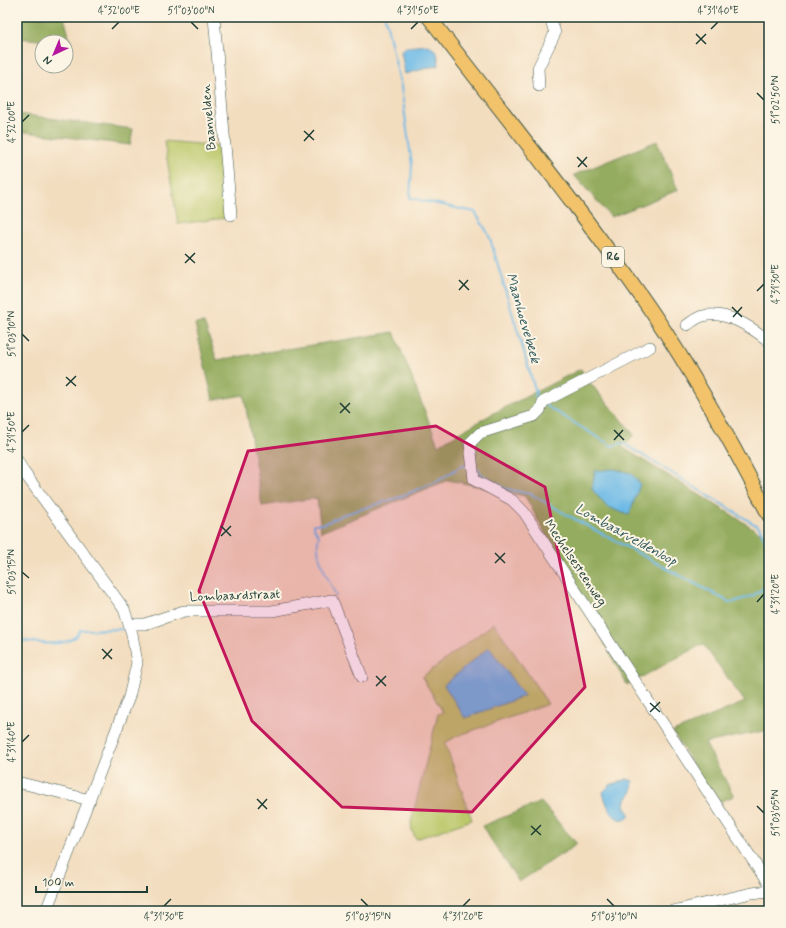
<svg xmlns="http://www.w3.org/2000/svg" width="786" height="928" font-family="Mynerve,sans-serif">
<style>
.green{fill:#bbc86a;stroke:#6d824f}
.forest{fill:#94ac5e;stroke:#5a7449}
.water{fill:#6cb9e6;stroke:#467b8d}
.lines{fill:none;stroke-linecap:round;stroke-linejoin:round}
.stream{stroke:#6cb9e6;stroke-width:2}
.minor-casing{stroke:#3f5549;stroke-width:12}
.major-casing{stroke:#3f5549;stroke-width:16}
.minor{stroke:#fff;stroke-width:11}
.major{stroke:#f2c36a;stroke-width:14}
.marked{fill:#c2185b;fill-opacity:0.2;stroke:#c2185b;stroke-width:3;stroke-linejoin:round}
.ticks{fill:none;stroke:#1f3d34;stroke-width:1.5}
.labels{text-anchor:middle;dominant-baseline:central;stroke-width:4;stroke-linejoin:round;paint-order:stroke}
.shield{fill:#fcf5e5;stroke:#617469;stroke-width:1}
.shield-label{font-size:12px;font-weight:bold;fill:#1f3d34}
.street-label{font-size:13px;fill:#1f3d34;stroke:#fcf5e5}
.water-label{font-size:14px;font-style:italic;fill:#325c60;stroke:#fcf5e5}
.neatline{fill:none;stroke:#1f3d34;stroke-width:1.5}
.ticks-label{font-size:10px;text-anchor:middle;fill:#1f3d34}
</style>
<rect width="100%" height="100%" fill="#fcf5e5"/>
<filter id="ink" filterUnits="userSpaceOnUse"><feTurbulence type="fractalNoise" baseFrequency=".025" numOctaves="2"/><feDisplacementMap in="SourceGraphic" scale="8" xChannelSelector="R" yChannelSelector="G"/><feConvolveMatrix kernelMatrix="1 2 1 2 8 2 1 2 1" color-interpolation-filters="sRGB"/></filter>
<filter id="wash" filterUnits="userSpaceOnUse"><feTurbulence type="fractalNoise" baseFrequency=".012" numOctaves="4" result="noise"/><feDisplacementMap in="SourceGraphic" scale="16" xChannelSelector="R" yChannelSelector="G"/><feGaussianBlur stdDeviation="0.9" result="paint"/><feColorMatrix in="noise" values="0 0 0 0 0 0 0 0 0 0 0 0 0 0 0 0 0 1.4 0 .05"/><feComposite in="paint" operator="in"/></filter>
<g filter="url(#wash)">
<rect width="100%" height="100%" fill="#f3ddbf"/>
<path class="green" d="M164 141 222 146 226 218 178 224Z
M494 623 548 704 457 736 445 743 472 820 416 839 412 831 411 822 438 714 443 712 422 677Z"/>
<path class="forest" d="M17 17H64L71 43 17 38Z
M17 114 133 129 130 145 17 131Z
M657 141 678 190 611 217 574 175Z
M204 323 217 360 394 332 438 445 492 414 581 369 586 378 634 435 622 447 769 538V730L705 743 734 796 716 803 673 732 745 702 703 644 627 685 525 496 448 480 321 532 317 498 262 506 244 395 213 400 195 324Z
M541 802 577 844 519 882 482 826Z"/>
<path class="water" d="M429 45 437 52 439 65 405 74 401 51 406 47Z
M613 469 631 473 640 484 629 515 607 507 592 489 595 471Z
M489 647 524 696 465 718 444 685Z
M627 779 633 781 632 791 626 800 625 805 629 813V816C615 829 605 802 603 792L610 785Z"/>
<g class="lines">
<path class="stream" d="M385 17 401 87 412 165 410 198 475 212 489 235 536 393 535 396 540 401
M545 405 612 446 623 443 759 527 769 548
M478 469 481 474 506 489 531 494 569 516 731 603 754 595 769 584
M336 596C329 579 313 554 319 536L314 528V524H324L342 515 397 498 438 481 461 466H466
M17 640C32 642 62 648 75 637 77 636 79 632 80 630L124 629"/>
</g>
</g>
<g filter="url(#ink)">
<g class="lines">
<defs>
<path id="minor" d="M214 17 231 215
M539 86 538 68 555 33 550 17
M687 325C692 322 697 317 703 316 726 310 751 327 769 341
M650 347 543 402 540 410 534 416 480 433 470 443 474 480 512 500 524 512 769 885
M17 460 23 471 124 609 132 634 137 663 129 697 46 911
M129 624H145L184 611H272L332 600 362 677
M17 782 90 800
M672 911 752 893 769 891"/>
<path id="major" d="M429 17C504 115 583 211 652 312 696 377 733 445 769 515"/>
</defs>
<use href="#minor" class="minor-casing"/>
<use href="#major" class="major-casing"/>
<use href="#minor" class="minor"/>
<use href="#major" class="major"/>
</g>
</g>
<path class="marked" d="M436 426 545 487 585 687 472 812 342 807 252 721 199 591 248 451Z"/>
<path class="ticks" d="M191 22 198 29M112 29 119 22M411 29 418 22M711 29 718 22M696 34 706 44M696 44 706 34M757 93 764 100M22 122 29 115M304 131 314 140M304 141 314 130M577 157 587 167M578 167 587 157M185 254 195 263M185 263 195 253M459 280 469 290M459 290 468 280M757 291 764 284M732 307 742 317M733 317 742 307M22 334 29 341M66 377 76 386M66 386 76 376M340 403 350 413M340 413 350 403M614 430 624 440M22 432 29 425M614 440 623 430M221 526 231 536M221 536 231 526M495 553 505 563M495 563 505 553M22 572 29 578M757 602 764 594M102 649 112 659M103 659 112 649M376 676 386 686M376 686 386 676M650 703 660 712M650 712 660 702M22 742 29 735M257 799 267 809M757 806 764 813M258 809 267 799M531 826 541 835M531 835 541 825M361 899 368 906M607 899 614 906M164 906 171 899M463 906 470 899"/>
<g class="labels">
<rect class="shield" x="602" y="247" width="22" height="20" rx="3"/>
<g class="shield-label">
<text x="613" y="257">R6</text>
</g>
<g class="street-label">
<text transform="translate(209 117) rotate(-95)">Baanvelden</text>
<text transform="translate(575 563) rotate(56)">Mechelsesteenweg</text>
<text transform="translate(235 596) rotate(-2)">Lombaardstraat</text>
</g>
<g class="water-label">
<text transform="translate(523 318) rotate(74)">Maanhoevebeek</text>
<text transform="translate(626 535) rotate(29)">Lombaarveldenloop</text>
</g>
</g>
<rect width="786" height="928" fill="none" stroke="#fcf5e5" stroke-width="44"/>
<g transform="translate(54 54) rotate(224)"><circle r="19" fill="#fcf5e5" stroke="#a4ab9e"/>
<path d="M0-3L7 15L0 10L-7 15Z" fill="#b5179e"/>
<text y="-6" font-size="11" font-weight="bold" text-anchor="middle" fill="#1f3d34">N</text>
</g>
<path d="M36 886v6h111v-6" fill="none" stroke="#1f3d34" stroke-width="2"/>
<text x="42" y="886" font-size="12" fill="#1f3d34" stroke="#fcf5e5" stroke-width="3" paint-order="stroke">100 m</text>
<rect x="22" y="22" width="742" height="884" class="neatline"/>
<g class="ticks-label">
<text x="119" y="14">4°32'00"E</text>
<text x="191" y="14">51°03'00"N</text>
<text x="418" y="14">4°31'50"E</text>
<text x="718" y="14">4°31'40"E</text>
<text transform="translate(775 100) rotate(-90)" y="4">51°02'50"N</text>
<text transform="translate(11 122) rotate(-90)" y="4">4°32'00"E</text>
<text transform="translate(775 284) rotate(-90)" y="4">4°31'30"E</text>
<text transform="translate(11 334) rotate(-90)" y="4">51°03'10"N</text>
<text transform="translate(11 432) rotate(-90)" y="4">4°31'50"E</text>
<text transform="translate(11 572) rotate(-90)" y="4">51°03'15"N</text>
<text transform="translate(775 594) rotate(-90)" y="4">4°31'20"E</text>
<text transform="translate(11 742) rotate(-90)" y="4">4°31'40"E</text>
<text transform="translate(775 813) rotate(-90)" y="4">51°03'05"N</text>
<text x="164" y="920">4°31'30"E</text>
<text x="368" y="920">51°03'15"N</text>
<text x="463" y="920">4°31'20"E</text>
<text x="614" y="920">51°03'10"N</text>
</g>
</svg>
